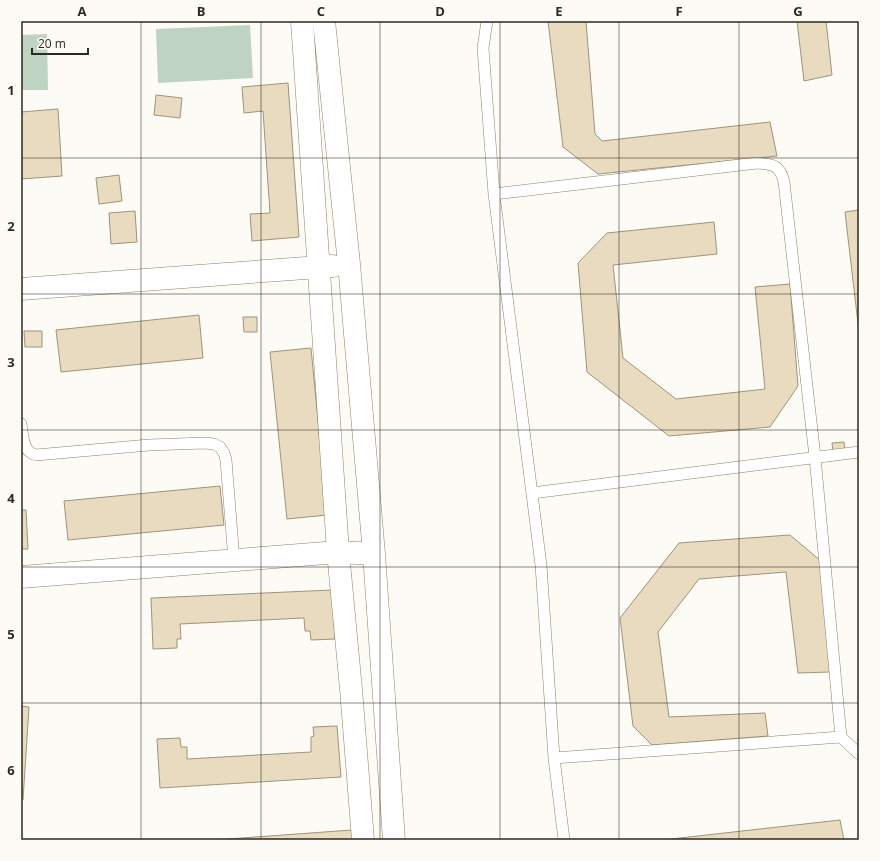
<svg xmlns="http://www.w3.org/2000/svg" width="880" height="861" font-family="'Open Sans',sans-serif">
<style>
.green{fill:#bfd3c2}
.building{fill:#e8dbc0;stroke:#9f937a}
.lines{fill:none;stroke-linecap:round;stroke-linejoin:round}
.service-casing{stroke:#8d8269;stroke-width:12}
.minor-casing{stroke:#8d8269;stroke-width:23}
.service{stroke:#fff;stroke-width:11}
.minor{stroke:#fff;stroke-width:22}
.grid{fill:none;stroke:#2e291f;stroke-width:1;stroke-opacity:0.55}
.neatline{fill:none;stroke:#2e291f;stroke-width:1.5}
.grid-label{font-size:13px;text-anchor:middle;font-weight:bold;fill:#2e291f}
</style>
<rect width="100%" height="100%" fill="#fdfbf5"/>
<path class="green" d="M250 25 253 78 158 83 156 29Z
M47 34 48 90H21V35Z"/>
<path class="building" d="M548 21H586L595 134 602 141 770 122 777 156 598 174 563 147Z
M797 21H826L832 75 804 81Z
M288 83 299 237 252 241 250 214 270 213 263 111 244 113 242 87Z
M156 95 182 98 180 118 154 115Z
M58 109 62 176 21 179V112Z
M119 175 122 201 99 204 96 178Z
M859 210V332L845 212Z
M135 211 137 242 111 244 109 213Z
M714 222 717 254 613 265 623 358 676 399 765 389 755 287 790 284 798 386 770 427 669 436 587 372 578 263 607 233Z
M199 315 203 358 61 372 56 330Z
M243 317H257V332H244Z
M24 331H42V347H25Z
M311 348 327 515 287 519 270 352Z
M844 442 845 451 833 453 832 443Z
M220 486 224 525 68 540 64 501Z
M21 510H26L28 549H21Z
M790 535 821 561 830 672 798 673 786 572 699 579 658 632 669 717 765 713 768 736 652 745 633 726 620 618 679 543Z
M332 590 335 639 311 640 310 631H305L304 618 180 624 181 639H177V648L153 649 151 598Z
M21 706 29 707 23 800H21Z
M337 726 341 777 160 788 157 739 180 738 181 747H187V759L311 752V737L314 736 313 727Z
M840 820 844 840H670L671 839Z
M352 830 353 840H214Z"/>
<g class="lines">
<defs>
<path id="service" d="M487 21 483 48 494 194 541 565 554 758 564 840
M494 194 757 163C773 164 780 165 784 182L815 457 841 737 554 758
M21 424C23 435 22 452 36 455L149 445 205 443 214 444 220 447 224 453 226 460 234 560
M532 493 859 452
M841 737 859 754"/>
<path id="minor" d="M302 21 338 552 351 689 363 840
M324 21 349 264 374 554 394 840
M21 289 333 266
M21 577 338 552 374 554"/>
</defs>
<use href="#service" class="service-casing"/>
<use href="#minor" class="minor-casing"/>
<use href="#service" class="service"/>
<use href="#minor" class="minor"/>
</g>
<path class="grid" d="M141 21V840M261 21V840M380 21V840M500 21V840M619 21V840M739 21V840M21 158H859M21 294H859M21 430H859M21 567H859M21 703H859"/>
<rect width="880" height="861" fill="none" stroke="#fdfbf5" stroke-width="44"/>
<path d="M32 48v6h56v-6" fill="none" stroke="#2e291f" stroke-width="2"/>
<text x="38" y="48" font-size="12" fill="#2e291f" stroke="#fdfbf5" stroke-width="3" paint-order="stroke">20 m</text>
<rect x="22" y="22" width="836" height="817" class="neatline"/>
<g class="grid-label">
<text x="82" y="16">A</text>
<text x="201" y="16">B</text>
<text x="321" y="16">C</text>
<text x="440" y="16">D</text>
<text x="559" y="16">E</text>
<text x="679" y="16">F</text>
<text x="798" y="16">G</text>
<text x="11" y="95">1</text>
<text x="11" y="231">2</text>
<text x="11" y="367">3</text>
<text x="11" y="503">4</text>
<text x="11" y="639">5</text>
<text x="11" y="775">6</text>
</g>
</svg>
